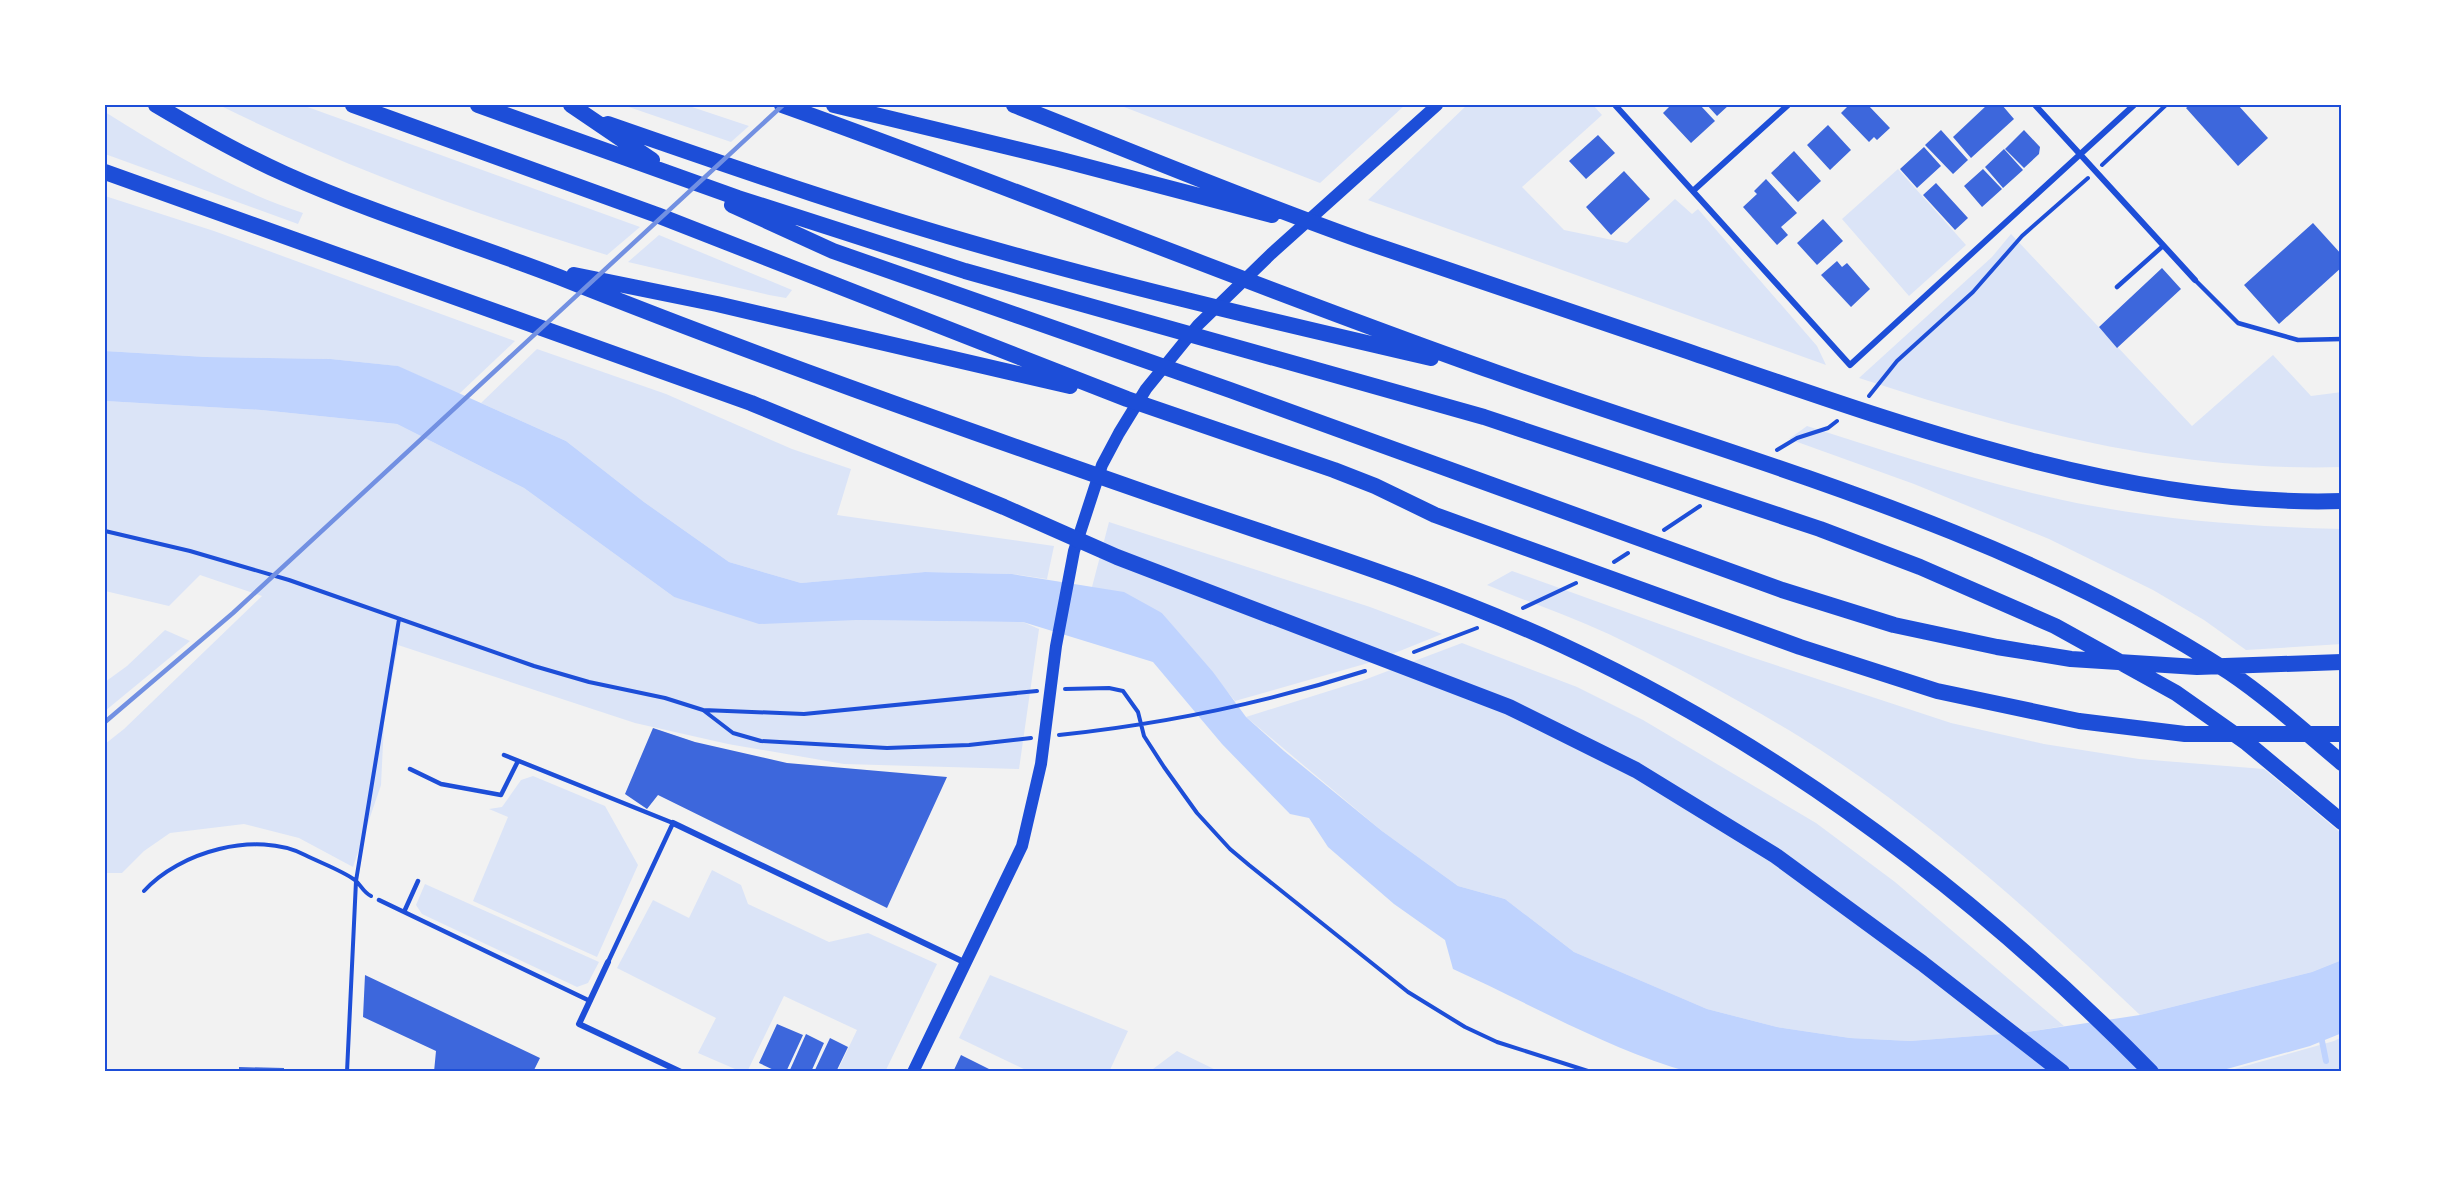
<svg xmlns="http://www.w3.org/2000/svg" width="2447" height="1177" font-family="Cabin,sans-serif">
<style>
.green{fill:#dbe4f7}
.water{fill:#bfd3fe}
.lines{fill:none;stroke-linecap:round;stroke-linejoin:round}
.stream{stroke:#bfd3fe;stroke-width:6}
.building{fill:#3d67dc}
.path{stroke:#1d4ed8;stroke-width:4}
.service{stroke:#1d4ed8;stroke-width:4.5}
.minor{stroke:#1d4ed8;stroke-width:6}
.secondary{stroke:#1d4ed8;stroke-width:12}
.motorway{stroke:#1d4ed8;stroke-width:16}
.rail{stroke:#7290e2;stroke-width:4.5}
.neatline{fill:none;stroke:#1d4ed8;stroke-width:2}
</style>
<rect width="100%" height="100%" fill="#f2f2f2"/>
<path class="green" d="M219 105H302L640 227 607 255C474 214 344 167 219 105Z
M623 105H686L749 126 731 142Z
M1119 105H1405L1320 183Z
M1467 105H1593L1602 115 1522 187 1564 230 1627 243 1675 199 1692 214 1698 209 1817 346 1826 365 1368 200Z
M105 112C167 151 233 190 303 213L298 224 105 154Z
M1898 169 1966 245 1909 296 1842 219Z
M105 196 214 231 515 341 459 394 397 366 331 359 206 357 105 351Z
M2011 234 2192 426 2273 355 2311 396 2342 392V467C2173 472 2018 430 1859 378L1992 257Z
M659 235 792 290 786 298 769 295 628 262Z
M537 349 666 394 792 449 851 469 837 515 1054 546 1047 579 1012 574 925 572 801 583 729 562 644 502 566 441 481 403Z
M105 401 261 410 397 424 524 488 674 597 856 620 1023 622 1039 629 1019 769 844 764 728 744 635 723 398 645 384 723 381 785 353 867 299 838 244 824 170 833 144 851 122 873H105V744L124 729 262 596 200 575 169 606 105 591Z
M1807 426C1901 456 1996 488 2093 506 2175 521 2258 527 2342 529V644L2246 650 2204 620 2153 590 2049 539 1914 484 1789 439Z
M1109 522 1370 607 1442 634 1375 661 1235 701 1162 613 1092 587Z
M1512 571 1751 657 1951 723 2044 744 2139 759 2264 769 2342 834V960L2312 972 2140 1015C2034 914 1925 815 1800 737 1743 702 1681 669 1621 640 1578 619 1531 603 1487 585Z
M165 630 190 641 105 711V682L127 666Z
M1462 643 1577 687 1643 720 1816 823 1895 882 2064 1026 2027 1032 1910 1041 1850 1038 1777 1027 1707 1009 1574 952 1505 899 1458 886 1382 831 1246 717 1364 680Z
M533 776 605 806 638 865 597 957 473 901 508 817 489 809 502 807 521 780Z
M712 870 741 885 748 904 829 942 868 933 937 964 885 1072H837L857 1030 784 996 747 1072H742L698 1053 716 1018 617 968 653 900 689 918Z
M425 884 599 962 588 983 577 987 422 914 416 905Z
M990 975 1128 1031 1109 1072H1030L959 1038Z
M2342 1037V1072H2224L2334 1041Z
M1177 1051 1220 1072H1149Z"/>
<path class="water" d="M105 351 206 357 331 359 398 366 566 441 644 502 729 562 801 583 925 572 1012 574 1124 592 1162 613 1213 672 1246 717 1284 751 1382 831 1458 886 1505 899 1574 952 1707 1009 1777 1027 1850 1038 1910 1041 2027 1032 2140 1015 2312 972 2342 960V1033L2310 1046 2216 1072H1689C1607 1049 1531 1004 1453 969L1445 940 1394 904 1328 847 1309 818 1290 814 1222 744 1153 662 1023 622 856 620 759 624 674 597 524 488 397 424 261 410 105 401Z"/>
<g class="lines">
<path class="stream" d="M2321 1036 2326 1061"/>
</g>
<path class="building" d="M1671 105H1700L1715 121 1691 143 1663 113Z
M1707 105H1729L1717 116Z
M1849 105H1868L1890 128 1877 140 1874 137 1869 142 1841 113Z
M1987 105H2002L2014 119 1971 158 1953 137Z
M2190 105H2238L2268 138 2238 166 2186 108Z
M1828 125 1851 150 1830 170 1807 145Z
M1941 130 1968 160 1953 174 1925 145Z
M2024 130 2040 147 2039 154 2024 168 2005 149Z
M1598 135 1615 153 1586 179 1569 161Z
M1924 147 1941 166 1917 188 1900 169Z
M2004 149 2023 170 2003 188 1985 167Z
M1794 151 1821 181 1798 202 1771 173Z
M1983 169 2002 189 1982 207 1964 186Z
M1624 171 1650 199 1611 235 1586 207Z
M1766 179 1797 213 1781 227 1788 235 1777 245 1743 207 1757 194 1754 191Z
M1936 183 1968 218 1955 230 1923 195Z
M1823 219 1843 241 1817 265 1797 243Z
M2313 223 2342 255V267L2279 324 2244 285Z
M1837 261 1842 267 1847 263 1870 289 1851 307 1821 275Z
M2162 268 2181 289 2117 348 2099 327Z
M653 728 695 742 787 763 947 777 887 908 658 795 647 809 625 794Z
M365 975 540 1058 533 1072H434L436 1051 363 1017Z
M777 1024 803 1035 786 1072H778L759 1063Z
M806 1034 824 1043 811 1072H789Z
M830 1038 848 1047 836 1072H814Z
M961 1055 991 1070 990 1072H953Z
M239 1067 284 1068V1072H239Z"/>
<g class="lines">
<path class="path" d="M2102 165 2166 105
M1869 396 1897 361 1973 292 2022 236 2088 178
M1777 450 1797 438 1828 428 1837 421
M1664 530 1700 506
M105 531 190 551 289 580 534 666 589 682 665 698 703 710 733 733 761 741 887 748 969 745 1031 738
M1614 562 1628 553
M1523 608 1576 583
M1414 652 1477 628
M1065 689 1109 688 1123 691 1138 712 1144 736 1164 767 1197 813 1230 849 1249 865 1408 992 1465 1027 1497 1042 1591 1072
M703 710 804 714 1037 691
M1059 735C1164 724 1265 703 1365 671
M144 891C179 852 256 830 305 855 321 863 341 870 355 880 361 885 363 892 371 896
M347 1072 356 881 399 619"/>
<path class="service" d="M2195 280 2238 323 2298 340 2342 339
M2117 287 2163 246
M504 755 673 823 608 962
M410 769 441 784 501 795 518 761
M379 900 590 1001
M404 912 418 881"/>
<path class="minor" d="M1615 105 1850 365 2134 105
M2035 105 2195 280
M1694 190 1788 105
M673 823 966 963
M608 962 579 1024 681 1072"/>
<path class="secondary" d="M913 1072 1022 846 1041 764 1056 646 1074 551 1102 465 1119 433 1146 389 1198 325 1271 254 1437 105"/>
<path class="motorway" d="M156 105C198 130 240 154 285 174 374 214 468 242 559 277 754 355 952 425 1150 494 1288 542 1430 584 1562 645 1786 749 1979 897 2151 1072
M353 105 657 215 1127 399 1334 470 1375 486 1435 515 1800 647 1937 691 2079 721 2185 734H2342
M478 105 738 198 965 271 1484 417 1820 529 1920 567 2055 626 2176 693 2247 743 2342 822
M571 105 652 160
M782 105C1021 190 1256 288 1495 372 1743 460 2005 527 2229 672 2269 699 2305 732 2342 763
M834 105 1058 159 1272 215
M1014 105C1131 151 1247 200 1366 242 1472 279 1578 313 1684 350 1889 420 2123 508 2342 501
M608 124C743 171 879 218 1018 256 1155 294 1293 326 1431 358
M105 172 751 403 1004 507 1117 557 1509 707 1636 770 1776 856 1922 963 2062 1072
M732 205 833 251 1230 390 1782 590 1894 625 1997 647 2071 659 2197 667 2342 662
M574 275 717 304 1070 386"/>
<path class="rail" d="M105 722 233 613 783 105"/>
</g>
<rect width="2447" height="1177" fill="none" stroke="#ffffff" stroke-width="213"/>
<rect x="106" y="106" width="2234" height="964" class="neatline"/>
</svg>
